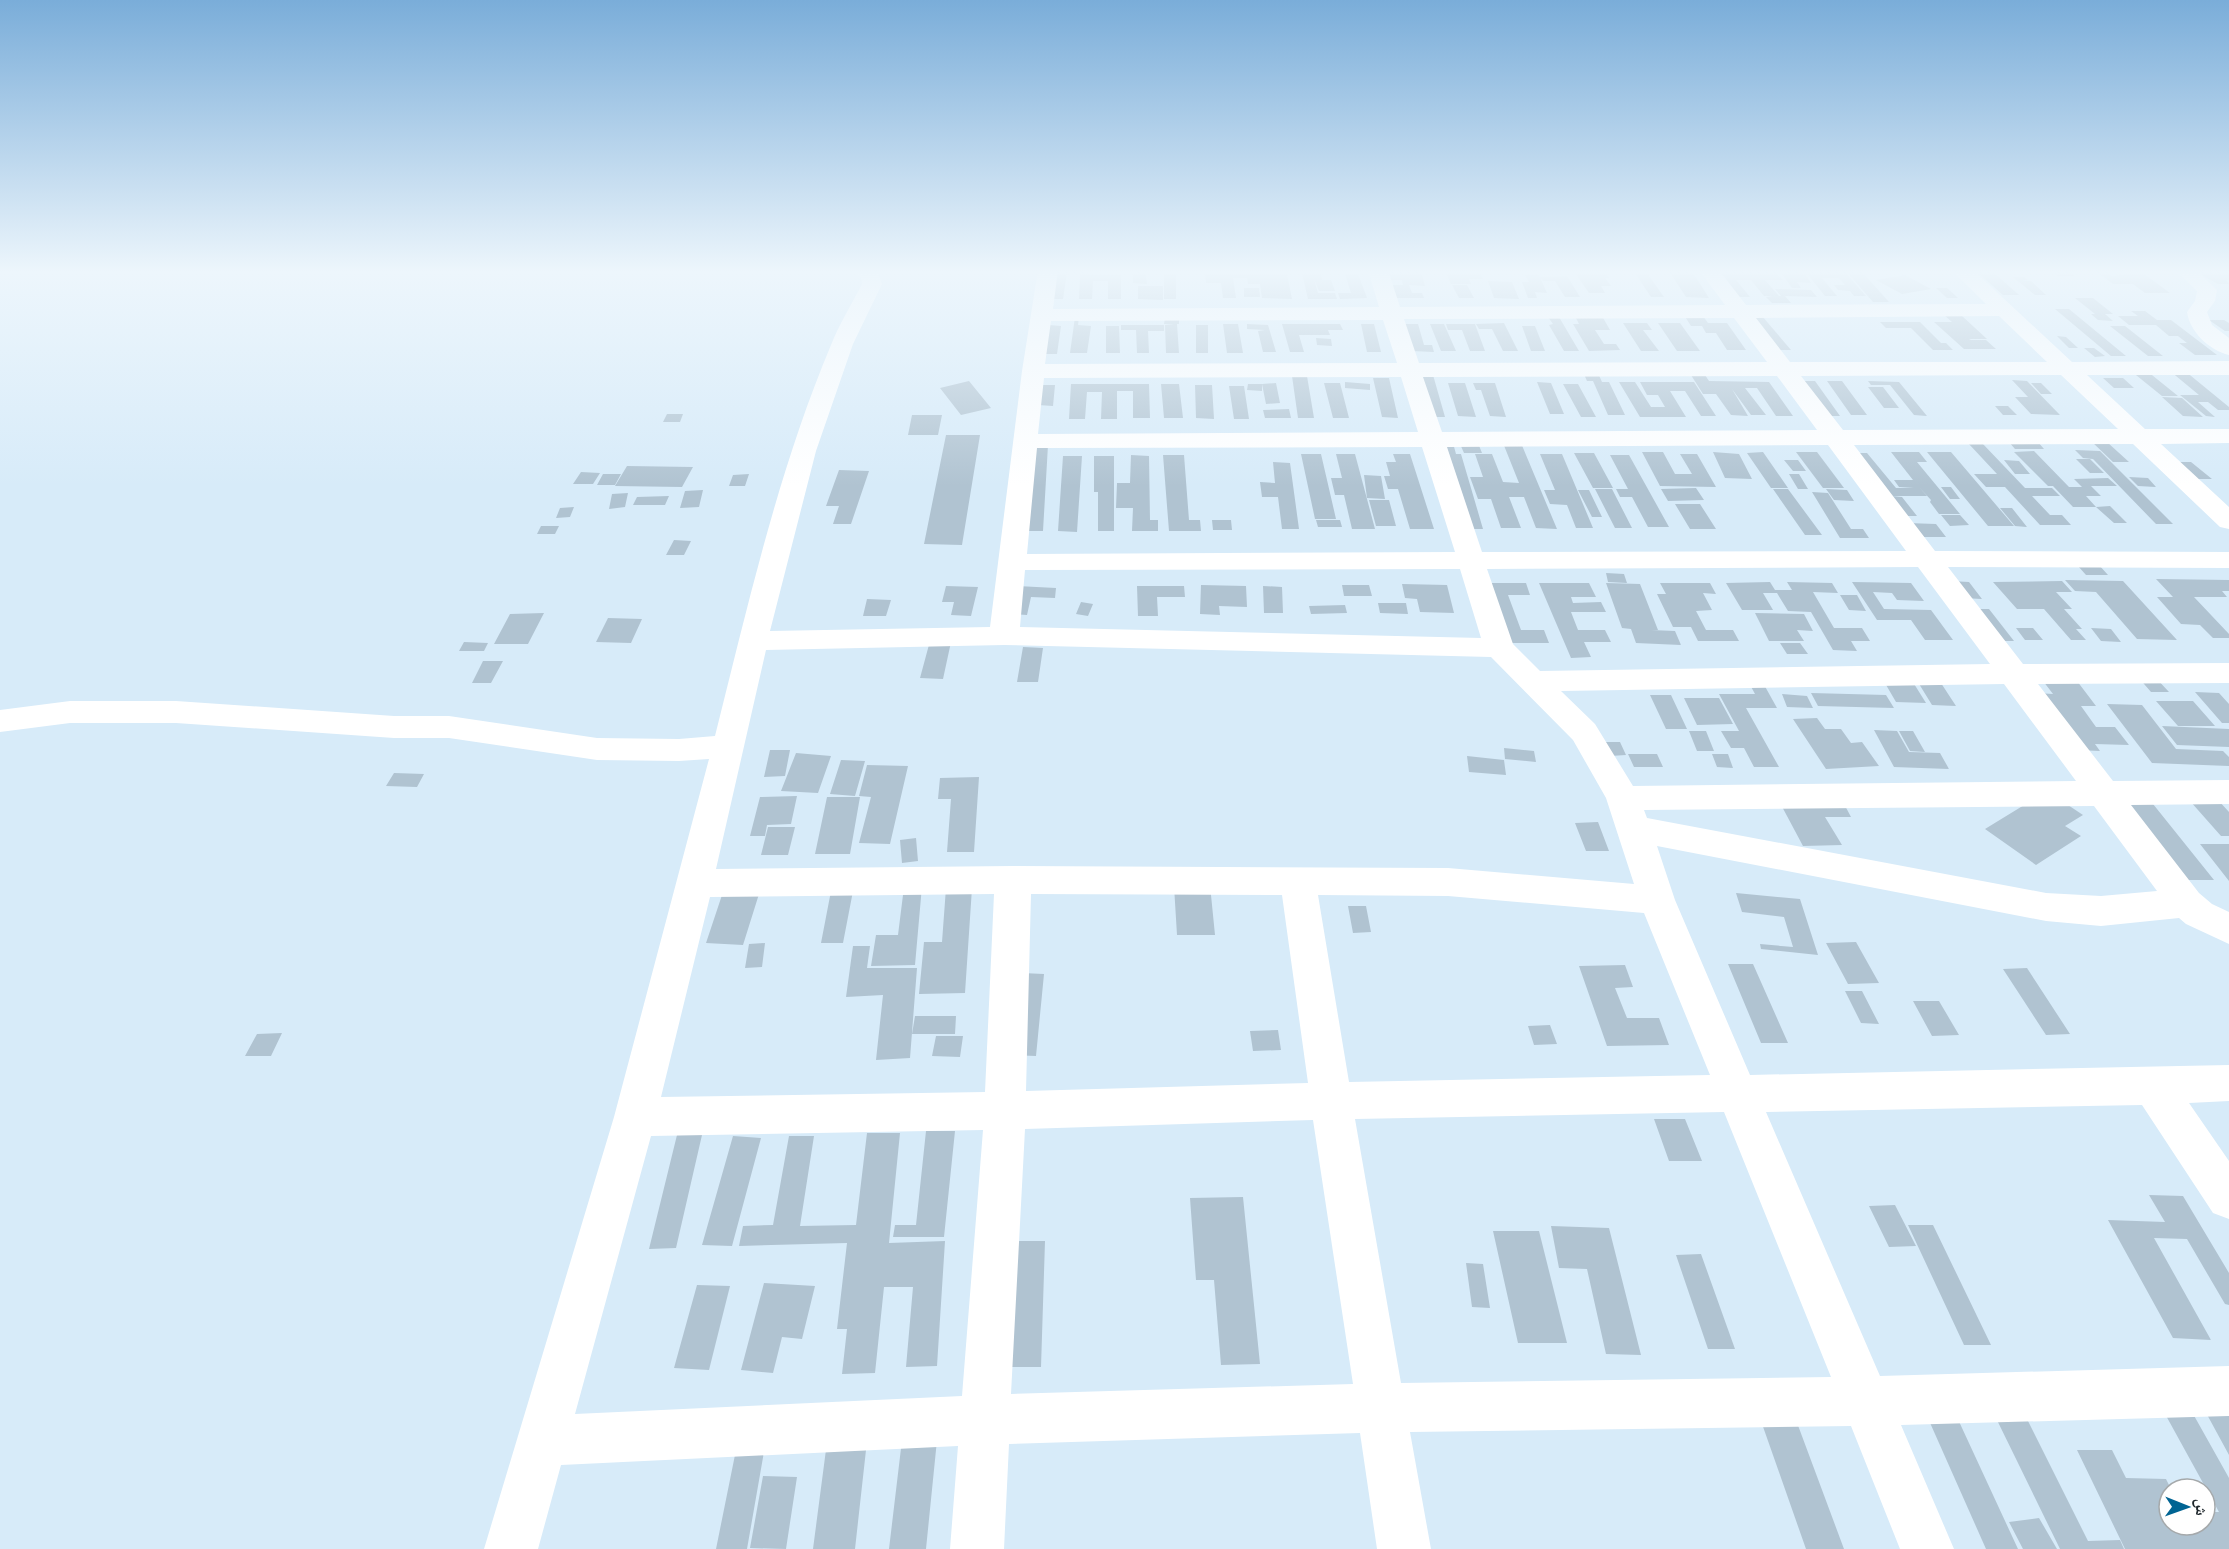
<svg xmlns="http://www.w3.org/2000/svg" width="2229" height="1549" font-family="Karla,'Noto Naskh Arabic',sans-serif">
<style>
.building{fill:#b0c3d1}
.lines{fill:none;stroke-linecap:round;stroke-linejoin:round}
.minor{fill:#fff;fill-rule:evenodd}
</style>
<rect width="100%" height="100%" fill="#d7ebf9"/>
<path class="building" d="M1073 270H1089V275H1121V299H1108V281H1093L1092 299H1079L1080 274H1073Z
M1137 270H1145L1147 284 1133 283V274H1136Z
M1385 270 1421 271 1425 286 1409 285 1412 293H1422L1424 298H1394L1389 285H1403L1402 280H1387Z
M1761 270H1773L1783 280H1765L1779 296H1781L1775 289 1811 290 1817 297 1785 296 1791 303H1772L1766 297 1773 296H1764L1751 280H1736L1750 297H1737L1717 272H1763Z
M2192 270H2229V280H2226L2229 284H2218Z
M1054 271 1067 272 1063 299H1050Z
M1669 271H1692L1709 298 1686 297Z
M1780 271H1803L1811 283 1797 282 1801 288H1792Z
M1805 271H1844L1866 296H1854L1850 291 1838 290 1834 285H1845L1839 278H1822L1837 296H1825Z
M1846 271 1862 272 1889 302H1873Z
M1976 271H1992L2019 295H2003Z
M2051 271H2068L2075 276H2058Z
M2096 271H2105L2112 276 2143 273 2170 293H2145L2133 284H2113Z
M1605 272 1609 278H1605L1611 286H1601L1605 293H1589L1575 273Z
M1302 273H1321L1322 280H1331L1335 291H1319L1314 279 1318 293H1335L1337 299H1308Z
M1446 273H1480L1483 279H1469L1471 284H1451Z
M1635 273H1647L1664 297H1651Z
M1164 274H1176V299H1164Z
M1205 274H1287L1292 299 1262 298 1260 284H1248L1247 278H1233L1236 298H1223L1221 283H1206Z
M1345 274H1358L1367 298 1340 299 1338 293H1351Z
M1525 275H1539L1547 293 1535 292 1537 298H1528L1522 282H1529Z
M1905 275 1931 289 1902 294 1876 280Z
M1567 276 1580 297H1565L1555 281H1543L1540 277Z
M2013 277H2024L2028 280 2022 281H2031L2046 295H2035Z
M1488 281 1512 282 1519 299 1494 298Z
M1452 285H1467L1474 298H1459Z
M1138 286H1163V300L1138 299Z
M1244 288H1259L1260 297H1244Z
M1936 288H1947L1958 298H1947Z
M2075 298H2093L2113 314H2105L2113 321 2098 320 2091 314H2095Z
M2055 309H2069L2126 356H2111Z
M2131 311H2145L2157 320H2171L2217 355H2195L2179 343H2187L2178 336H2169L2156 325H2129L2118 316H2138Z
M1684 315 1703 316 1708 323H1727L1746 350H1727L1716 333H1706L1702 326H1691Z
M1944 315H1961L1987 339H1969L1971 340H1986L1996 349H1964L1934 322H1952Z
M1575 316H1602L1610 330H1595L1604 344H1616L1620 350 1589 351 1573 324H1579Z
M1748 316H1762L1791 350H1776Z
M1075 317H1079L1078 325 1091 326 1087 353H1070Z
M1548 317H1559L1579 351H1564L1549 325 1553 324Z
M1165 318H1179V324H1177L1179 353H1166L1165 325 1174 324H1164Z
M2209 320H2224L2229 323V331H2225Z
M1880 322H1920L1941 343H1946L1953 350H1933L1911 328H1886Z
M1504 323 1518 351H1503L1492 329H1479L1476 324Z
M1623 323H1647L1652 330H1643L1659 351H1641Z
M1658 323H1680L1700 351H1677Z
M1223 324H1238L1243 353H1227Z
M1247 324 1268 325 1276 352H1263L1258 331 1265 330 1247 329Z
M1282 324H1340L1343 330H1328L1330 335H1299L1304 352H1290Z
M1361 324H1374L1381 352H1367Z
M1405 324H1418L1424 345H1432L1434 352 1412 351Z
M1430 324H1444L1456 351H1441Z
M1446 324H1475L1485 351H1470L1462 330H1448Z
M1049 325 1061 326 1057 354H1044Z
M1121 325H1164V331H1148L1149 353H1137L1136 330H1121Z
M1196 325H1208V353H1196Z
M1106 326H1119L1120 353H1106Z
M1522 326H1535L1545 351H1531Z
M2110 326H2125L2163 356H2148Z
M2057 336 2066 337 2078 348H2069Z
M1316 338 1331 339 1332 346 1317 345Z
M2084 348H2094L2105 356 2095 357Z
M2131 371H2147L2178 396H2162Z
M2170 371H2185L2229 407V410H2218L2208 402H2198L2215 417 2206 416 2180 395H2199Z
M1583 372 1598 373 1602 382H1609L1625 415H1608L1593 381H1587Z
M1421 375H1433L1445 417H1432Z
M1691 375H1705L1709 381 1769 382 1793 416H1776L1757 388H1745L1766 415H1751L1732 389 1748 416 1731 415 1716 394H1703Z
M1292 376H1307L1314 418H1298Z
M1373 378H1389L1398 418 1382 417Z
M2103 378H2123L2134 388H2114Z
M2012 380 2027 381 2060 415 2031 414 2015 397H2028Z
M969 381 991 408 961 415 940 388Z
M1800 381H1815L1840 416H1825Z
M1827 381H1842L1867 415H1851Z
M1868 381 1899 382 1927 416 1914 415 1890 385H1871Z
M1345 382 1370 384V390L1345 388Z
M1537 382 1551 383 1564 414H1550Z
M1619 382H1635L1651 407H1665L1658 395H1647L1640 382H1694L1716 416H1701L1685 391H1670L1686 417H1640Z
M1276 383 1280 403 1266 404 1262 384Z
M1324 383H1340L1349 418H1333Z
M1448 383H1465L1476 417 1458 416Z
M1473 383H1495L1506 417 1490 416 1481 390H1476Z
M2031 383H2041L2052 394H2041Z
M1071 384H1149L1150 418H1133V391H1117V419H1101L1102 392H1087L1085 419H1069Z
M1161 384H1179L1183 418H1164Z
M1248 384H1262V391L1247 390Z
M1563 384H1578L1596 417H1581Z
M1041 385H1055L1053 406 1038 405Z
M1195 385H1212L1214 419 1196 418Z
M1229 386H1244L1249 419H1234Z
M1868 387H1883L1899 408H1884Z
M2162 397 2182 398 2203 417 2183 416Z
M1995 406H2008L2017 415H2003Z
M1289 409 1291 418H1265L1263 410Z
M667 414H683L680 422H663Z
M912 415H942L938 435H908Z
M946 435H980L962 545 924 544Z
M2091 441 2107 442 2129 462H2113Z
M2009 442H2038L2044 449H2015Z
M1442 443H1453L1456 454H1461L1483 529H1467Z
M1478 443 1482 453H1464L1460 444Z
M1503 443H1521L1557 529 1536 528 1524 497H1509L1521 528H1501L1491 499H1478L1470 477H1483L1475 454H1492L1503 482 1519 483Z
M1968 443H1982L2025 488H2052L2060 496H2032L2050 515H2062L2071 525H2040L2005 487H1986L1974 474H1997Z
M1031 445H1048L1043 531H1025Z
M2075 450 2100 451 2173 524H2156L2093 459 2083 458Z
M2034 451 2069 487H2082L2074 479 2108 478 2117 486H2091L2101 496H2086L2096 507H2073L2053 486H2048L2014 452Z
M1642 452H1663L1675 474H1692L1680 454H1697L1716 487 1660 486Z
M1713 452 1739 454 1752 479 1725 478Z
M1763 452 1788 488H1771L1747 453Z
M1796 452H1817L1844 488H1823Z
M1891 452H1919L1927 462H1917L1960 514H1939L1930 502 1931 500 1919 487 1927 496H1892L1902 497 1917 516H1900L1850 453H1867L1896 488H1914L1899 487 1894 480H1913Z
M1927 452H1951L2014 526H1988Z
M1574 453H1594L1613 488H1593Z
M1301 454H1321L1336 519H1315Z
M1336 454H1355L1375 529H1352L1344 495H1335L1331 478H1342Z
M1393 454H1410L1434 529H1410L1398 489H1388L1384 476H1390L1386 462H1396Z
M1540 454H1562L1593 528H1576L1567 505 1550 504 1544 490H1555Z
M1131 455 1149 456 1150 520H1158V531H1132L1133 508H1116L1117 483H1130Z
M1163 455H1184L1189 520H1200L1201 531H1169Z
M1610 455H1629L1669 527H1648L1632 497H1620L1616 489H1628Z
M1063 456H1082L1077 532 1058 531Z
M1094 456H1114V531H1098V492H1094Z
M2076 459H2090L2104 473H2090Z
M1784 460H1798L1806 471H1793Z
M2004 460 2019 461 2030 474H2015Z
M1273 462 1290 463 1299 529H1282L1278 497H1262L1260 482 1275 483Z
M2176 462H2191L2212 479H2195Z
M627 466 693 467 682 487 615 486Z
M839 470 869 471 851 524H833L839 506H826Z
M581 472 600 473 593 484H573Z
M603 474H621L615 485H597Z
M749 474 745 486H729L733 475Z
M1789 474H1799L1808 489H1798Z
M1364 475 1381 476 1385 499 1367 498Z
M2129 477 2148 478 2156 487 2138 486Z
M1941 487H1951L1960 499H1950Z
M1696 488 1704 500 1668 501 1661 489Z
M1595 489H1612L1632 528H1615Z
M1773 489H1788L1822 535H1805Z
M1826 489 1847 490 1854 501 1834 500Z
M703 490 699 507 680 508 685 491Z
M1578 490H1589L1602 517H1592Z
M1812 492 1828 493 1851 529H1863L1869 538H1840Z
M628 493 625 507 609 509 612 494Z
M669 496 665 505H633L637 497Z
M1369 500H1389L1396 526H1376Z
M1675 504H1700L1716 529H1690Z
M2110 506 2127 523H2114L2096 507Z
M574 507 570 517 556 518 560 508Z
M2000 508H2012L2027 527 2015 526Z
M1941 515H1960L1969 525 1950 526Z
M1212 520H1231L1232 530H1213Z
M1316 520H1340L1342 527H1318Z
M1907 523 1936 524 1946 537H1918Z
M541 526H559L555 534H537Z
M674 540 691 541 684 555H666Z
M2099 565 2108 575H2086L2078 566Z
M1606 573 1624 574 1627 583 1608 582Z
M2156 579 2229 580V591H2222L2227 597H2194L2229 634V638H2213L2200 625 2181 624 2157 597H2173Z
M2065 580 2123 581 2177 640 2137 639 2096 592 2075 591Z
M1950 581 1969 582 1982 599 1963 598Z
M2062 581 2072 592H2056L2072 609H2064L2082 629H2076L2086 640H2071L2044 609H2017L1993 582Z
M1770 582 1775 590H1792L1787 582 1832 583 1838 593 1813 592 1834 628H1862L1870 641H1851L1857 651 1833 650 1811 612 1788 611 1777 593H1763L1773 610H1742L1726 583Z
M1852 582 1911 583 1924 601 1897 600 1892 593 1873 592 1884 609 1931 610 1953 640H1925L1911 620H1877Z
M1484 583H1526L1530 595H1508L1521 630H1544L1549 643H1505Z
M1539 583H1589L1596 597H1571L1573 603 1601 602 1606 612H1571L1578 630H1605L1611 642H1584L1591 657 1571 658Z
M1606 583 1640 584 1658 630H1651L1675 631 1681 645 1636 643 1631 629 1622 628Z
M1660 583H1710L1716 594 1703 593 1712 610 1696 611 1706 630H1733L1739 641H1698L1691 627H1673L1657 594H1666Z
M1402 584 1447 585 1454 613 1420 612 1417 599 1405 598Z
M1201 585 1246 586 1247 607 1219 606 1220 615 1200 614Z
M1342 585H1369L1372 596H1344Z
M946 586 978 587 971 616 951 615 954 602H942Z
M1017 586 1056 588 1055 598 1031 597 1027 615 1012 614Z
M1137 586H1184L1185 597H1157L1158 616H1138Z
M1263 586 1282 587 1283 613H1264Z
M1840 595H1857L1866 611 1849 610Z
M867 599 891 600 886 616H863Z
M1081 602 1093 604 1088 616 1076 614Z
M1378 603H1406L1408 614 1380 613Z
M1345 605 1347 613 1311 614 1309 606Z
M1971 609H1989L2014 641H1996Z
M544 613 528 644H494L510 614Z
M1755 613 1804 614 1813 631 1797 630 1804 641H1769Z
M608 618 642 619 631 643 596 642Z
M2016 628H2033L2043 640H2025Z
M2091 628 2111 629 2121 642 2101 641Z
M930 641 951 642 943 679 920 678Z
M464 642 488 643 484 651H459Z
M1780 643H1800L1808 654H1787Z
M1023 647 1043 648 1038 682H1017Z
M483 661H503L491 683H472Z
M2040 677H2074L2096 706H2081L2096 727H2115L2129 745 2095 744 2100 751 2077 750 2036 693 2053 694Z
M2138 677H2155L2169 692H2151Z
M1882 678 1911 679 1926 703 1896 702Z
M1916 679 1939 680 1956 706 1932 705Z
M1748 681H1762L1777 708H1746L1779 767H1754L1744 748H1731L1721 731H1739L1719 694H1755Z
M2195 692 2219 693 2229 704V723H2222Z
M1811 693 1886 695 1894 708 1818 706Z
M1782 694 1807 696 1813 708 1787 707Z
M1650 695H1671L1687 729H1666Z
M1684 698H1719L1733 724 1697 725Z
M2156 701H2193L2215 726H2178Z
M2107 704 2142 705 2176 749 2223 751 2229 757V766L2152 763Z
M1817 718 1825 729H1841L1851 743 1862 742 1879 766 1826 769 1793 719Z
M2162 726 2229 729V747L2177 745Z
M1874 730 1897 731 1909 752 1940 753 1949 769 1894 767Z
M1689 731H1706L1714 751H1697Z
M1899 731H1913L1925 752 1910 751Z
M1604 742H1620L1626 755 1610 756Z
M1504 748 1534 751 1536 762 1505 759Z
M770 750H790L785 776 764 777Z
M796 753 831 756 818 793 781 791Z
M1628 754H1657L1663 767H1634Z
M1712 754H1728L1733 768 1717 767Z
M1467 756 1504 760 1506 775 1469 772Z
M841 760 865 761 855 796 830 794Z
M867 765 908 766 890 844 859 843 871 797 859 796Z
M394 773 424 774 417 787 386 786Z
M979 777 974 852H947L951 799H938L940 778Z
M2047 791 2083 815 2065 826 2081 836 2036 865 1985 829Z
M797 796 791 824 767 825 765 836H750L760 797Z
M827 797H860L850 854H815Z
M1842 800 1851 817H1825L1842 845 1803 846 1779 801Z
M2218 800 2229 812V836H2221L2190 801Z
M2129 804H2153L2214 880H2188Z
M1598 822 1609 851H1586L1575 823Z
M768 827H795L788 855H761Z
M916 838 918 861 902 863 900 840Z
M2200 844H2229V881Z
M1210 885 1215 935H1177L1174 886Z
M922 886 915 965 871 966 876 935H898L904 887Z
M946 888H972L965 993 919 994 924 942H942Z
M831 891H853L843 943H821Z
M723 892 759 894 743 945 706 943Z
M1736 893 1800 899 1818 955 1761 949 1760 944 1793 947 1784 917 1742 912Z
M1348 906H1366L1371 932 1353 933Z
M1856 942 1879 983 1848 984 1826 943Z
M765 943 762 967 745 968 749 944Z
M853 946H870L867 968H917L910 1058 876 1060 883 995 846 997Z
M1728 964H1753L1788 1043H1761Z
M1625 965 1633 987 1615 988 1627 1018H1659L1669 1045 1607 1046 1579 966Z
M2027 968 2070 1034 2046 1035 2003 969Z
M1022 973 1044 974 1036 1056 1012 1055Z
M1845 991H1862L1879 1024 1861 1023Z
M1913 1001H1939L1959 1035 1932 1036Z
M915 1016H956L955 1034H912Z
M1550 1025 1557 1044 1534 1045 1528 1026Z
M1278 1030 1281 1050 1253 1051 1250 1031Z
M282 1033 271 1056H245L257 1034Z
M936 1036H963L960 1057 932 1056Z
M1654 1119H1685L1702 1161H1669Z
M926 1131H955L944 1237H893L895 1225H916Z
M867 1133H900L889 1243 945 1241 937 1366 906 1367 913 1287H884L875 1373 842 1374 847 1329H837L847 1243 739 1246 743 1226 773 1225 789 1136H814L800 1226 856 1225Z
M677 1135H702L676 1248 649 1249Z
M733 1136 761 1138 732 1246 702 1245Z
M2149 1195 2183 1196 2229 1273V1305L2225 1304 2187 1239 2154 1238 2211 1340 2173 1338 2108 1220 2165 1222Z
M1243 1197 1260 1364 1221 1365 1214 1280H1196L1190 1198Z
M1895 1205 1916 1246 1889 1247 1869 1206Z
M1908 1225H1933L1991 1345H1964Z
M1551 1226 1609 1228 1641 1355 1606 1354 1587 1269 1559 1268Z
M1493 1231H1539L1567 1343H1518Z
M1013 1241H1045L1041 1367H1006Z
M1701 1254 1735 1349H1708L1676 1255Z
M1466 1263 1483 1264 1490 1308 1472 1307Z
M764 1283 815 1286 802 1339 782 1337 773 1373 741 1370Z
M697 1285 730 1286 709 1370 674 1368Z
M2204 1409 2229 1410V1455Z
M2164 1412H2192L2229 1478V1549H2125L2077 1450H2112L2126 1478 2166 1479 2171 1489H2169V1525H2205V1512H2219Z
M1956 1415 2018 1549H1986L1927 1416Z
M2025 1415 2088 1541 2120 1540 2124 1549H2060L1995 1416Z
M1796 1420 1844 1549H1806L1761 1421Z
M902 1440H937L926 1549H889Z
M867 1441 855 1549H813L827 1442Z
M737 1445 765 1446 747 1549H716Z
M763 1476 797 1477 786 1549 750 1548Z
M2039 1518 2057 1549H2023L2009 1522Z"/>
<g class="lines">
<path class="minor" d="M854 270H877L882 284 853 344 816 451 770 631 990 627 1022 371 1038 270H1058L1053 309 1379 307 1368 270H1388L1400 307 1725 305 1699 270H1719L1746 305 1986 304 1952 270H1973L2072 362 2229 361V375H2087L2145 429H2229V443L2161 444 2229 507V529L2220 527 2133 444 1854 445 1935 551 2229 552V568L1948 567 2023 664 2229 663V683L2038 684 2113 781 2229 780V804L2131 805 2199 893 2212 904 2229 912V944L2186 924 2179 918 2101 926 2046 921 1657 846 1675 900 1750 1075 2229 1065V1101L2189 1103 2229 1161V1219L2213 1213 2142 1105 1766 1112 1880 1376 2229 1366V1416L1901 1425 1954 1549H1900L1851 1426 1410 1432 1431 1549H1377L1360 1433 1009 1444 1004 1549H950L958 1446 561 1465 538 1549H484L614 1117 709 759 679 761 597 760 449 738H394L176 723H70L0 732V710L70 701H176L394 716H449L597 738 679 739 715 736C748 605 778 471 831 345 839 324 852 304 862 284L861 277ZM1999 316 2047 362H1790L1756 318ZM1734 318 1767 362 1419 363 1404 319ZM1383 320 1397 363 1045 364 1051 321ZM2061 375 2118 429 1843 430 1801 376ZM1777 376 1817 430 1442 432 1423 377ZM1401 377 1418 432 1038 434 1044 378ZM1828 445 1906 551 1482 552 1447 447ZM1422 447 1455 552 1027 554 1037 448ZM1918 567 1990 664 1540 671 1513 644 1487 569ZM1460 569 1481 638 1020 627 1025 570ZM1004 645 1491 657 1573 740 1606 798 1634 884 1448 868 1013 866 716 869 766 650ZM2004 684 2076 781 1633 786 1595 724 1561 691ZM2094 806 2157 891 2101 896 2046 893 1647 818 1644 810ZM994 894 985 1092 661 1097 710 897ZM1031 894 1282 895 1308 1083 1026 1091ZM1318 895 1448 896 1644 913 1710 1075 1349 1082ZM1724 1112 1831 1377 1401 1383 1355 1119ZM1313 1120 1353 1384 1011 1394 1025 1129ZM983 1130 962 1396 575 1414 651 1136Z
M2175 270H2196L2217 290 2215 301 2207 312 2212 325 2229 338V355C2209 350 2190 332 2187 312L2195 301 2197 291Z"/>
</g>
<linearGradient id="sky" x2="0" y2="1"><stop stop-color="#7aadd9"/><stop offset="0.56" stop-color="#edf6fc"/><stop offset="1" stop-color="#edf6fc" stop-opacity="0"/></linearGradient>
<rect width="2229" height="486" fill="url(#sky)"/>
<g transform="translate(2187 1507) rotate(91)"><circle r="28" fill="#ffffff" stroke="#a5a9ab" stroke-width="1.5"/>
<path d="M0-4.5L10 22L0 15L-10 22Z" fill="#006493"/>
<text y="-9" font-size="16" font-weight="bold" text-anchor="middle" fill="#1f272c">ش</text>
</g>
</svg>
